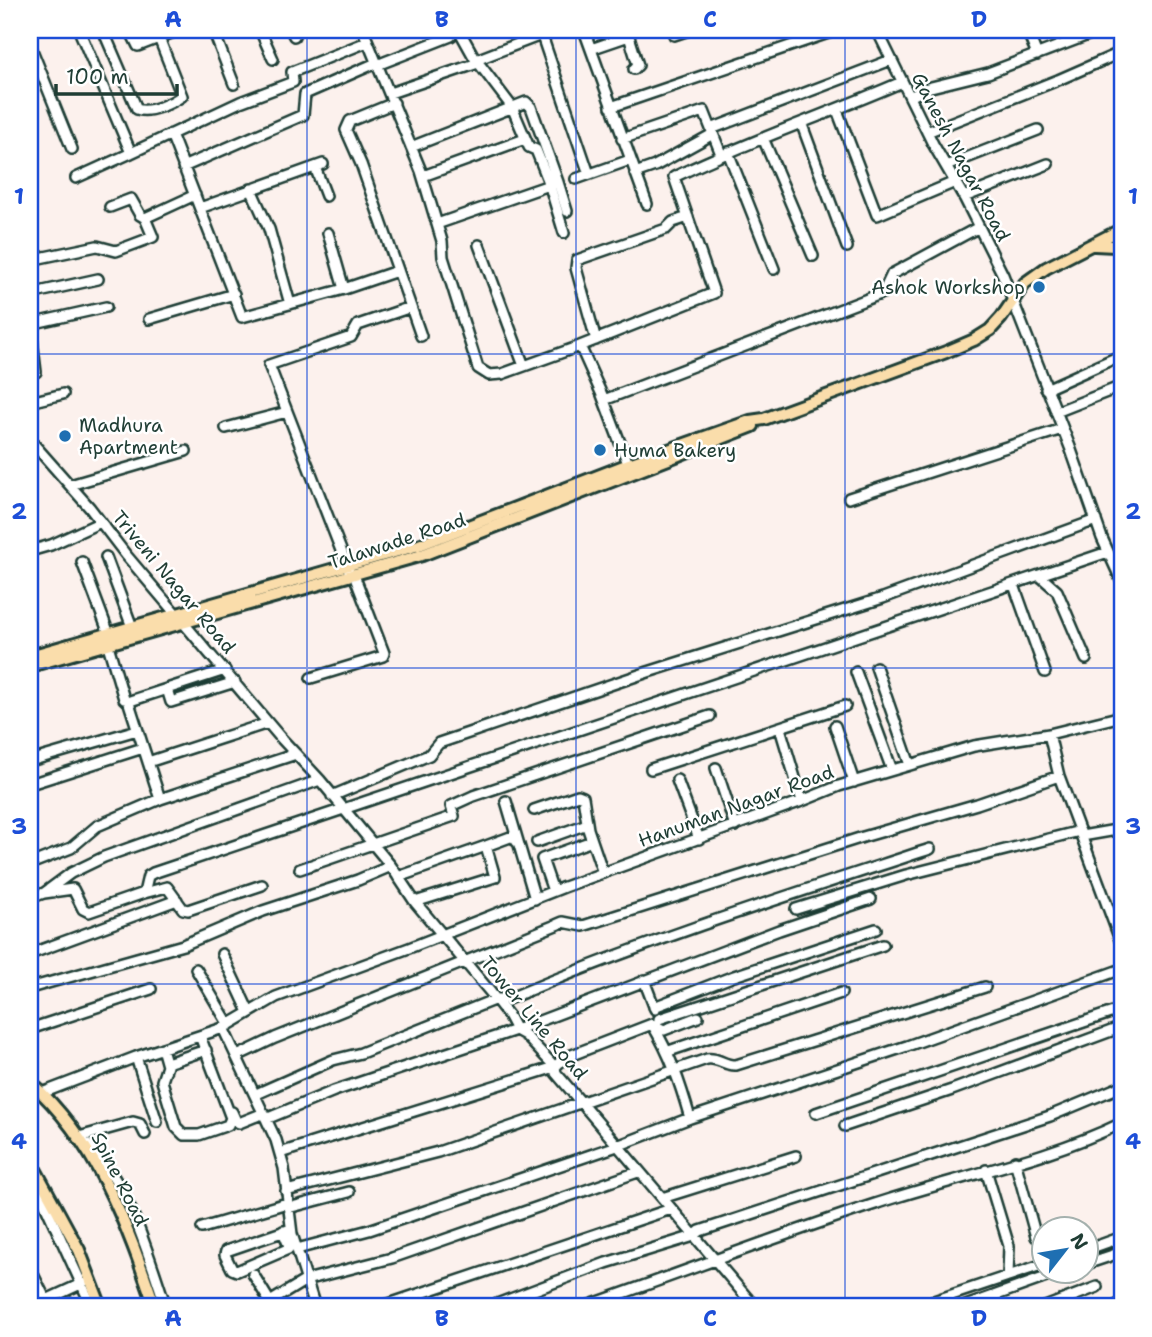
<svg xmlns="http://www.w3.org/2000/svg" width="1152" height="1337" font-family="'Shantell Sans',sans-serif">
<style>
.lines{fill:none;stroke-linecap:round;stroke-linejoin:round}
.minor-casing{stroke:#1f3d34;stroke-width:14}
.major-casing{stroke:#1f3d34;stroke-width:16}
.minor{stroke:#fff;stroke-width:9}
.major{stroke:#faddab;stroke-width:10}
.grid{fill:none;stroke:#1d4ed8;stroke-width:2;stroke-opacity:0.55}
.poi-dot{fill:#1f6fb2;stroke:#fff;stroke-width:2.5}
.labels{text-anchor:middle;dominant-baseline:central;stroke-width:5;stroke-linejoin:round;paint-order:stroke}
.street-label{font-size:19px;fill:#1f3d34;stroke:#fff}
.poi-label{font-size:19px;fill:#1f3d34;stroke:#fff;text-anchor:start}
.neatline{fill:none;stroke:#1d4ed8;stroke-width:2.5}
.grid-label{font-size:23px;text-anchor:middle;font-weight:bold;fill:#1d4ed8}
</style>
<rect width="100%" height="100%" fill="#fcf1ed"/>
<filter id="ink" filterUnits="userSpaceOnUse"><feTurbulence type="fractalNoise" baseFrequency=".0143" numOctaves="2"/><feDisplacementMap in="SourceGraphic" scale="14" xChannelSelector="R" yChannelSelector="G"/><feConvolveMatrix kernelMatrix="1 2 1 2 8 2 1 2 1" color-interpolation-filters="sRGB"/></filter>
<g filter="url(#ink)">
<g class="lines">
<defs>
<path id="minor" d="M79 30 131 153 240 102 293 82 292 72 367 42
M103 30 137 109C149 114 172 103 182 96L159 38
M130 30 138 46 179 30
M213 30 234 84
M260 30 273 59
M291 30 294 36
M363 30 421 171 442 241 443 257 478 368 489 375 502 374 580 346 602 395 630 469
M459 30 474 57 512 107 529 147 536 150 548 180 564 233
M540 30 589 174
M584 30 647 204
M627 30 638 65 634 69
M877 30 933 144 965 199 1003 275 1070 447 1102 538 1122 582
M674 35 689 30
M30 45 72 149
M591 49 629 36
M1037 55 1029 35 1042 30
M476 60 541 35
M377 65 451 36
M390 93 478 63
M910 97 927 88 988 73 1088 35
M394 103 350 121 346 130 361 164 421 336
M611 107 837 30
M837 110 877 215 955 182
M802 125 847 247
M711 129 891 60
M927 132 1058 80 1122 52
M171 134 242 317 344 289 397 271
M763 138 813 256
M622 139 704 111 721 154
M411 147 526 102 531 107 558 182 437 224
M728 152 774 269
M946 166 1038 130
M183 167 303 115 305 94 376 63
M315 167 326 196
M635 173 655 166 713 134
M423 176 525 139
M76 178 131 153
M576 179 630 160
M558 182 567 211
M251 189 269 229 290 304
M964 197 1048 164
M110 207 131 199 140 215 145 218
M200 208 323 164
M328 233 344 289
M479 245 524 366
M30 260 97 246 116 251 153 237 145 218 195 195
M30 294 98 279
M149 319 234 294
M30 322 36 372
M30 324 106 307
M596 340 576 268 577 260 666 229 673 222 688 217
M580 346 714 293 674 177C748 141 826 115 902 82
M1046 389 1122 355
M604 400 883 293 892 274 979 227
M30 402 63 394
M1056 412 1122 386
M226 428 287 412
M30 440 90 508 126 555 280 737 320 780 391 866 415 902 491 993 508 1015 516 1030 525 1035 555 1067 556 1073 755 1307
M70 485 186 451
M849 498 1062 429
M30 551 51 545 101 522
M106 557 132 627
M82 562 109 634
M349 571 269 365 351 337 358 325 411 307
M1040 576 1057 591 1086 659
M1014 585 1045 672
M108 645 124 699
M876 667 910 765
M856 672 892 770
M311 678 383 656 384 653 354 575
M167 689 171 702 235 682
M835 726 854 782
M780 728 802 801
M1049 734 1059 776 1122 945
M30 761 137 730
M148 762 268 723
M716 768 735 826
M651 769 845 706
M677 780 699 839
M30 784 143 748
M332 796 429 755 439 743 648 672 883 598 1096 520
M160 799 129 703 130 701 225 670
M506 801 535 899
M534 810 578 795 583 797 588 829 603 873
M1082 836 1122 829
M537 842 587 824
M486 846 513 836 517 842
M30 864 71 848 97 826 160 799 296 754
M300 869 454 816 451 806 473 796 710 716
M398 877 486 846 495 877 415 902
M553 891 542 859 592 841
M44 893 73 889 83 909 89 912 144 893 148 876 153 873 1108 552
M144 893 167 887 183 909 188 910 262 885
M30 898 44 893 71 873 104 857 320 780
M796 909 906 875 1080 831
M30 954 177 900
M222 954 249 1012
M196 969 229 1025
M644 980 655 1009
M30 988 183 945 263 911 358 880 391 866
M654 1007 734 976 876 929
M659 1019 883 945
M223 1028 276 1140 284 1168 292 1234 315 1307
M30 1029 151 989
M162 1048 167 1066 162 1081 176 1127 184 1135H199L228 1125 231 1118 200 1036
M669 1051 841 993
M237 1056 275 1038 556 925 563 922 583 926 863 837 977 804 1059 776
M136 1057 157 1122
M167 1063 206 1050
M42 1093 136 1057 223 1028 276 997 409 948 564 887 802 801 839 786 974 746 1049 734 1122 716
M256 1094 333 1060 361 1053 496 999H508C647 940 787 896 930 849
M232 1112 236 1121 239 1123 264 1113
M816 1113 1122 1009
M690 1118C680 1083 671 1056 652 1024L664 1030 698 1017
M266 1119 334 1091 516 1030 779 930 871 899
M845 1126 952 1090 1122 1027
M79 1137 133 1122 140 1124 145 1134
M86 1143C129 1182 148 1254 166 1307
M280 1153 555 1067 564 1058 652 1024
M1015 1161 1036 1237
M986 1170 1009 1246 1008 1276
M40 1178 38 1189 92 1307
M286 1191 438 1152 707 1059C718 1057 725 1066 736 1065L985 987
M662 1198 796 1156
M288 1208 349 1192
M202 1228 287 1203
M283 1231 289 1246 288 1249 237 1271 232 1269 225 1255 226 1251 285 1231 291 1229
M297 1249 369 1230 617 1146 690 1118 907 1046 1122 969
M1086 1250 1122 1237
M1086 1264 1122 1252
M30 1268 49 1307
M253 1274 270 1302 306 1280 392 1258 638 1172
M46 1300 83 1283
M1117 1305 1122 1303
M380 1307 671 1209
M489 1307 606 1263 694 1236 700 1231 1050 1116 1122 1086
M584 1307C681 1273 777 1236 875 1204 956 1177 1046 1160 1122 1123
M916 1307 1044 1264
M963 1307 1066 1270
M1045 1307 1097 1287"/>
<path id="major" d="M1095 245 1115 246 1122 243
M30 656 419 545 629 464 750 421 764 419 946 352 974 340 990 330 1001 318 1025 283 1046 268 1122 229
M30 666 422 555 753 426
M30 1082C97 1141 127 1225 155 1307
M30 1160 79 1250 101 1307"/>
</defs>
<use href="#minor" class="minor-casing"/>
<use href="#major" class="major-casing"/>
<use href="#minor" class="minor"/>
<use href="#major" class="major"/>
</g>
</g>
<path class="grid" d="M307 30V1307M576 30V1307M845 30V1307M30 354H1122M30 668H1122M30 984H1122"/>
<g class="poi-dot">
<circle cx="1039" cy="287" r="7"/>
<circle cx="65" cy="436" r="7"/>
<circle cx="600" cy="450" r="7"/>
</g>
<g class="labels">
<g class="street-label">
<text transform="translate(961 157) rotate(62)">Ganesh Nagar Road</text>
<text transform="translate(397 541) rotate(-18)">Talawade Road</text>
<text transform="translate(174 582) rotate(50)">Triveni Nagar Road</text>
<text transform="translate(736 806) rotate(-20)">Hanuman Nagar Road</text>
<text transform="translate(534 1018) rotate(50)">Tower Line Road</text>
<text transform="translate(120 1179) rotate(63)">Spine Road</text>
</g>
<g class="poi-label">
<text x="1025" y="287" text-anchor="end">Ashok Workshop</text>
<text x="79" y="425">Madhura<tspan x="79" dy="22">Apartment</tspan></text>
<text x="614" y="450">Huma Bakery</text>
</g>
</g>
<rect width="1152" height="1337" fill="none" stroke="#fff" stroke-width="77"/>
<g transform="translate(1065 1250) rotate(59)"><circle r="33" fill="#ffffff" stroke="#a5b1ae" stroke-width="2"/>
<path d="M0-5L12 26L0 18L-12 26Z" fill="#1f6fb2"/>
<text y="-10" font-size="19" font-weight="bold" text-anchor="middle" fill="#1f3d34">N</text>
</g>
<path d="M56 84v10h121v-10" fill="none" stroke="#1f3d34" stroke-width="3.5"/>
<text x="66" y="84" font-size="21" fill="#1f3d34" stroke="#ffffff" stroke-width="5" paint-order="stroke">100 m</text>
<rect x="38" y="38" width="1076" height="1260" class="neatline"/>
<g class="grid-label">
<text x="173" y="27">A</text>
<text x="442" y="27">B</text>
<text x="710" y="27">C</text>
<text x="979" y="27">D</text>
<text x="19" y="204">1</text>
<text x="1133" y="204">1</text>
<text x="19" y="519">2</text>
<text x="1133" y="519">2</text>
<text x="19" y="834">3</text>
<text x="1133" y="834">3</text>
<text x="19" y="1149">4</text>
<text x="1133" y="1149">4</text>
<text x="173" y="1326">A</text>
<text x="442" y="1326">B</text>
<text x="710" y="1326">C</text>
<text x="979" y="1326">D</text>
</g>
</svg>
